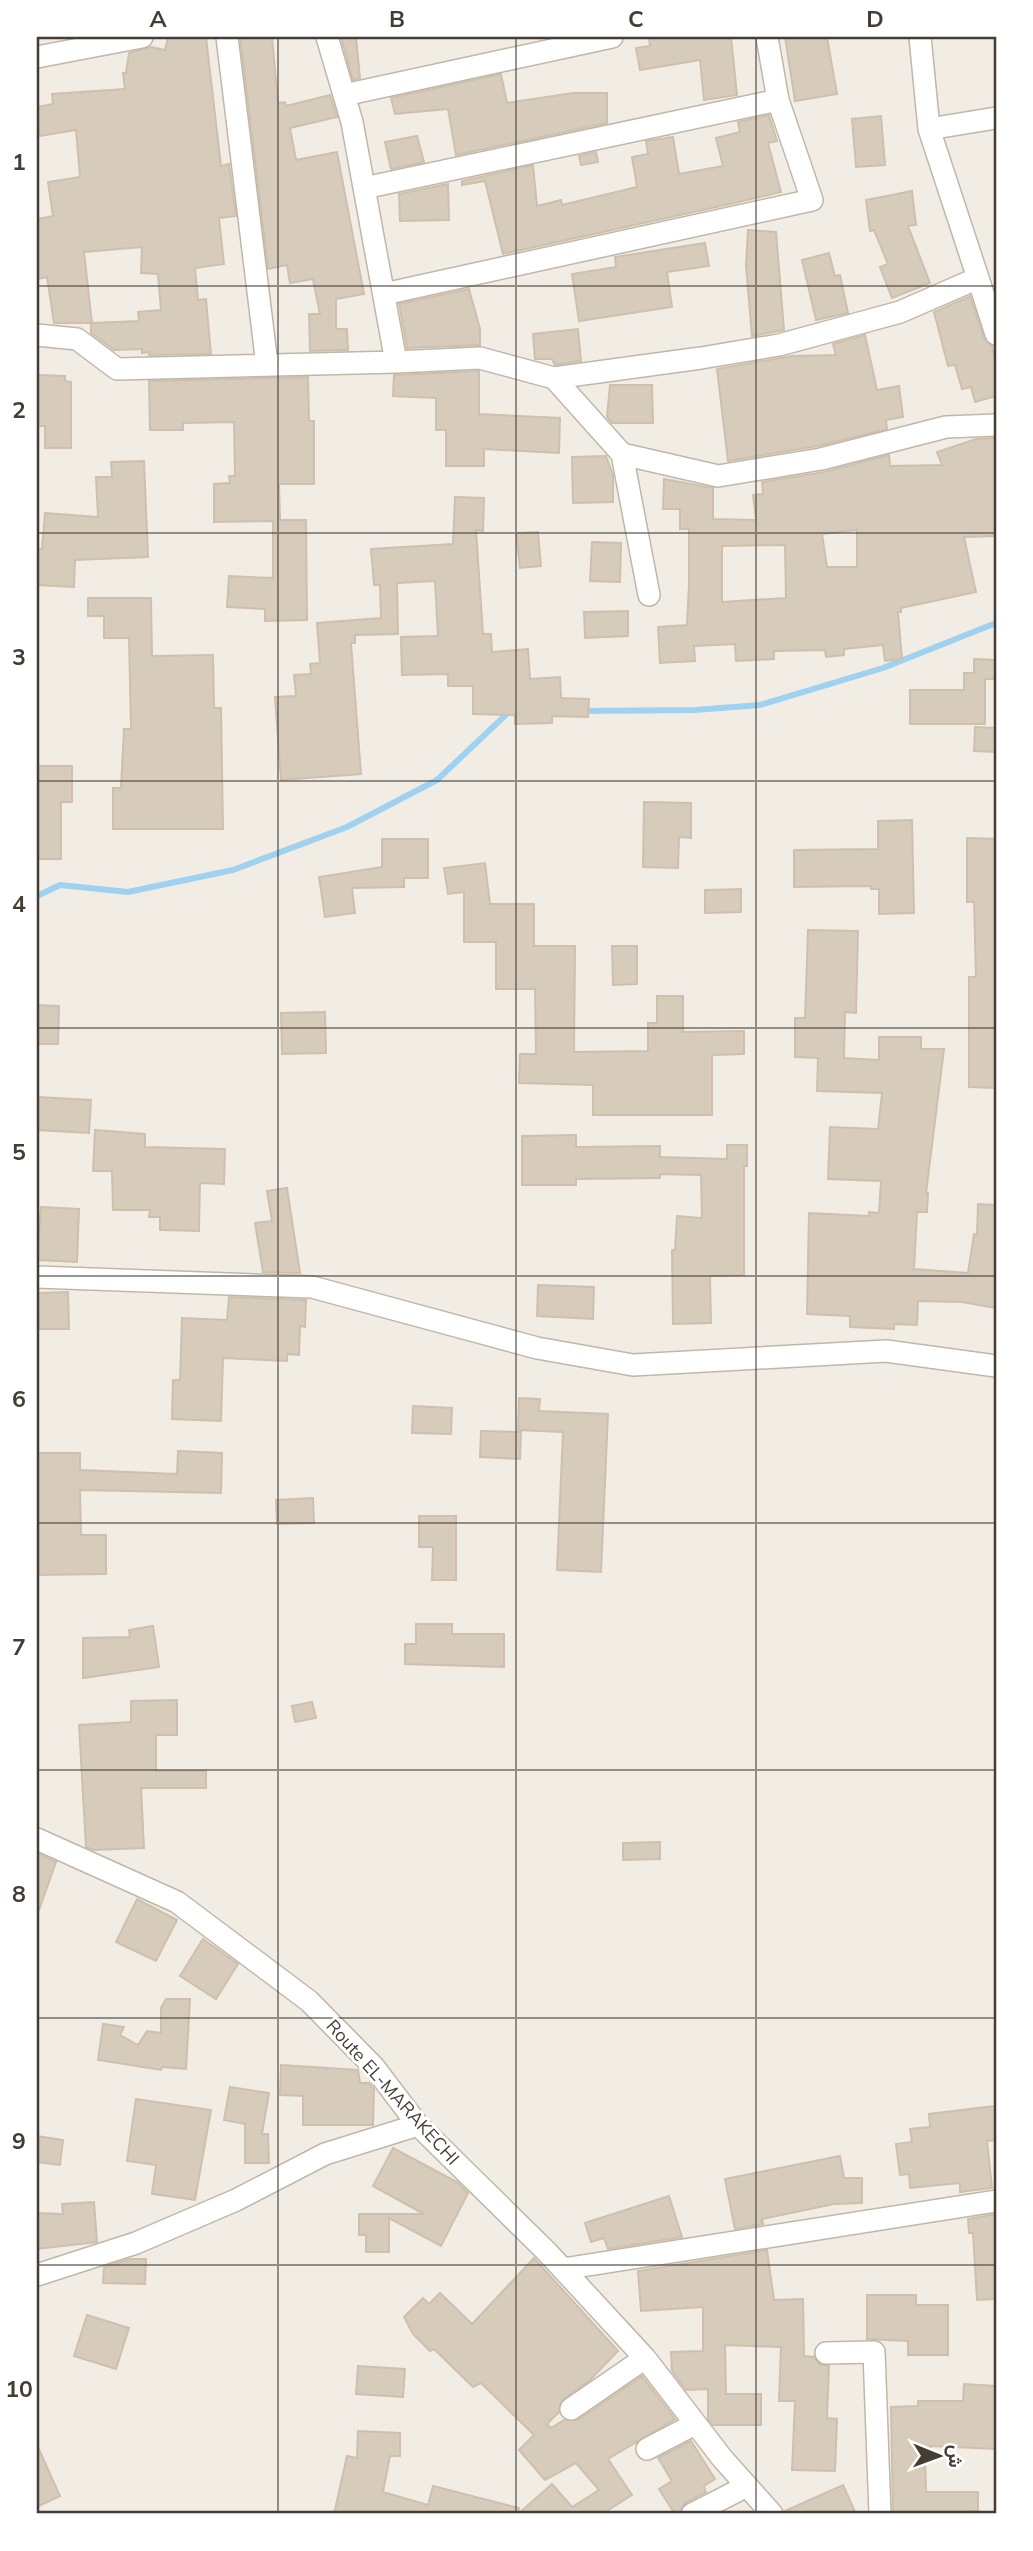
<svg xmlns="http://www.w3.org/2000/svg" width="1033" height="2551" font-family="Mulish,Vazirmatn,sans-serif">
<style>
.lines{fill:none;stroke-linecap:round;stroke-linejoin:round}
.stream{stroke:#9fd1f0;stroke-width:6}
.building{fill:#d7cbbc;stroke:#cec0ac;stroke-width:2;fill-rule:evenodd}
.minor-casing{stroke:#c0b7a9;stroke-width:24}
.minor{stroke:#fff;stroke-width:21}
.grid{fill:none;stroke:#443d34;stroke-width:2;stroke-opacity:0.55}
.labels{text-anchor:middle;dominant-baseline:central;stroke-width:6;stroke-linejoin:round;paint-order:stroke}
.street-label{font-size:18px;fill:#443d34;stroke:#fff}
.neatline{fill:none;stroke:#443d34;stroke-width:2.5}
.grid-label{font-size:23px;text-anchor:middle;font-weight:bold;fill:#443d34}
</style>
<rect width="100%" height="100%" fill="#f2ede4"/>
<g class="lines">
<path class="stream" d="M581 711 695 710 760 705 883 668 996 623
M37 896 60 885 128 892 233 870 347 827 437 780 511 710"/>
</g>
<path class="building" d="M168 37H206L221 166 229 164 236 216 219 218 224 264 195 268 198 300 206 299 211 354 149 355V352L142 353V349L114 350 91 333V323H54L47 277 37 279V219L53 216 48 182 80 177 76 130 39 136 37 107 53 104 52 94 125 89 123 73H126L129 53 151 47 165 50ZM142 247 141 273 158 274 161 310 138 312 139 321 92 323 84 252Z
M240 37H272L278 103 285 102 286 106 330 95 337 117 290 128 296 160 337 152 364 294 336 299V329H347L348 350 310 351 309 314H320L313 279 290 283 287 265 268 269Z
M341 37H356L360 78 353 80Z
M649 37H731L737 95 704 100 700 60 640 70 636 48 650 46Z
M785 37H827L837 94 795 101Z
M501 74 507 103 573 93H607V123L456 155 448 109 395 114 391 98Z
M769 115 777 141 768 143 781 192 730 204 503 254 485 181 462 185V181L533 165 537 206 561 200 562 205 637 187 632 157 648 154 646 141 673 137 679 174 723 166 716 138 740 132 738 122Z
M881 116 885 165 856 167 852 119Z
M417 136 424 162 391 169 385 142Z
M596 152 598 162 581 165 579 156Z
M448 184 449 220 400 221 399 194Z
M912 191 916 225 908 226 930 283 892 298 880 267 888 264 874 230 870 231 866 200Z
M748 230 776 232 784 330 752 336 746 266Z
M705 243 709 266 667 272 672 307 579 321 572 274 616 267 615 257Z
M829 253 835 276 840 275 848 313 816 320 802 260Z
M469 289 480 329V345L407 348 399 304Z
M970 296 984 338 992 346 996 362V396L975 402 971 387 962 389 955 365 948 366 934 312Z
M578 329 581 361 555 365 552 359H535L533 334Z
M865 335 877 390 899 386 903 417 886 420 887 429 818 446 728 461 717 369 792 356 836 355 833 344Z
M479 371V414L560 418 559 453 484 449V466H446V430H436V398L393 396 394 375Z
M37 375 65 376V381L71 382V448H45V426H37Z
M308 377 309 421H314V484H279L280 520H306L307 620 265 621V609L227 607 229 576 273 578V521L214 522V484L230 483 229 476H235L234 422 183 423V430H150L149 381Z
M610 385H652L653 423H612L607 417Z
M996 438V536L964 537 976 592 901 608V612H898L902 659 885 661 883 645 844 649V655L826 657 825 650 774 651V659L736 661 735 644 694 646 695 661 660 663 658 627 687 625 689 584V529H680V509H663L664 479 713 488V519L756 520 753 495 763 494 762 482 824 472 889 455 890 466 942 465 937 452 976 439ZM857 530V567H827L822 534ZM785 545 786 598 722 602V546Z
M606 456 613 475V502L573 503 572 457Z
M144 461 148 557 75 560 74 587 37 585V549H42L45 513 98 517 96 477H112L111 462Z
M455 497 484 498 483 531 476 530 483 634H491L492 652 528 649 530 679 560 677 561 698 589 699 588 717 552 716V723L515 724V715L473 714V686H448V674L402 675 401 637 438 636 435 581 397 583 398 634 355 635V643H351L361 774 281 780 275 697 296 696 294 675 311 674 310 664 320 663 317 623 381 618 380 585H374L371 549 453 544Z
M538 532 541 566 520 568 516 533Z
M592 542 621 543 620 582 590 581Z
M88 598H151L152 656 213 655 214 708H221L223 829H113V788H121L124 729H131L129 638H104V616H88Z
M628 611V636L585 638 584 612Z
M974 659 996 660V679H985V724H910V690H964V673H974Z
M975 727 996 728V752L974 751Z
M37 766H72V802H61V859H37Z
M644 802 691 803V838L679 837 678 868 643 867Z
M912 820 914 913 879 914V889H871V886L794 887V850L878 849V821Z
M967 838 996 839V1088L969 1087V977H976L974 902H967Z
M382 839H428V878H404V887L352 888 355 913 325 917 319 877 382 867Z
M485 863 490 904H534V946H575L574 1052 648 1051V1023H657V996H683V1032L744 1031V1054L712 1055V1115H593V1085L519 1083 520 1054H536L535 989H496V942H464V892L448 894 444 868Z
M741 889V912L705 913V890Z
M808 930 858 931 856 1013 845 1012 844 1058 879 1060V1037H921V1049H944L926 1193H928L927 1212H917L914 1269 968 1273 974 1234 977 1235 978 1204 996 1205V1308L962 1302 918 1301 917 1325 894 1324V1329L850 1327V1316L807 1314 809 1213 869 1216V1212L879 1213 881 1181 828 1179 830 1127 878 1129 882 1093 817 1091 818 1058 795 1057V1018H805Z
M612 946H637V984L613 985Z
M37 1005 59 1006 58 1044H37Z
M325 1012 326 1053 282 1054 281 1013Z
M37 1097 91 1100 89 1133 37 1130Z
M95 1130 145 1134V1147L225 1149 224 1184 200 1183 199 1231 160 1230V1217H149L150 1210H113L112 1171H93Z
M576 1135V1147L660 1146V1157L727 1159V1145H747V1166H744V1275L710 1276 711 1323 673 1324 672 1250H675L677 1216 702 1218 701 1175 660 1174V1178L576 1179V1185H522V1136Z
M287 1188 300 1273 263 1272 255 1223 272 1221 267 1191Z
M41 1207 79 1209 77 1262 37 1260Z
M538 1285 594 1287 593 1319 537 1316Z
M68 1292 69 1329H39L38 1293Z
M229 1297 306 1300 305 1327 300 1326 299 1355 287 1354V1361L223 1358 221 1421 172 1419 173 1380H180L182 1318 227 1320Z
M519 1398 540 1399 539 1411 608 1414 601 1572 557 1570 563 1432 518 1430Z
M413 1406 452 1408 451 1434 412 1433Z
M481 1431 521 1432 520 1459 480 1457Z
M178 1451 222 1453 221 1493 80 1490 81 1535H106V1574L37 1575V1453H80V1470L177 1474Z
M313 1498 314 1523 277 1524 276 1500Z
M419 1516H456V1580H432L433 1547H419Z
M416 1624H452V1634H504V1667L405 1664V1644H416Z
M153 1626 159 1667 83 1678V1638L130 1637 129 1630Z
M177 1700V1735H156V1771H206V1788H141L144 1848 94 1850 86 1847 79 1725 131 1722V1701Z
M312 1702 316 1718 295 1722 292 1706Z
M660 1842V1859L623 1860V1843Z
M37 1853 56 1862 39 1910H37Z
M137 1899 177 1920 156 1961 116 1942Z
M203 1939 238 1964 216 1999 180 1976Z
M166 1999H190L186 2069 162 2067 161 2070 98 2060 103 2024 124 2027 120 2035 138 2045 147 2031 161 2033V2008Z
M281 2065 358 2070 360 2083H369L374 2089 373 2125H303V2096L280 2095Z
M230 2087 269 2093 262 2134H268L269 2163H245V2124L224 2120Z
M136 2099 211 2110 195 2200 152 2194 156 2165 127 2161Z
M996 2106V2140L987 2141 992 2188 960 2192V2183L910 2188 909 2174 900 2175 896 2144 912 2142 910 2129 930 2127 929 2114Z
M37 2136 63 2140 60 2165 37 2162Z
M393 2148 457 2182 468 2193 441 2246 389 2218V2252H366V2235H359V2214H424L373 2186Z
M840 2156 844 2178H862V2203L834 2204 762 2219 763 2224 735 2229 725 2179Z
M669 2196 682 2237 608 2249 604 2238 591 2242 585 2223Z
M94 2202 97 2242 37 2249V2213L63 2214 62 2204Z
M996 2214V2299L977 2300 973 2233H969L968 2219Z
M767 2250 774 2300 803 2299 804 2356 814 2357 819 2364 829 2366 827 2418 837 2419 835 2471 792 2470 795 2401H779L781 2347 725 2345 726 2394H761V2425H713L708 2419V2389L686 2390 672 2371 671 2352 703 2351V2307L641 2311 638 2271Z
M534 2258 618 2351 590 2380 563 2399 559 2412 547 2424 551 2428 564 2420H578L642 2376 675 2419 608 2459 632 2495 602 2514H334L347 2456 357 2458 358 2431 400 2433V2456H390L383 2492 428 2505 433 2486 519 2508 518 2514 552 2484 572 2507 599 2490 576 2463 545 2480 519 2450 534 2435 481 2383 473 2387 434 2349 430 2351 413 2334 404 2317 423 2298 429 2304 440 2293 472 2324Z
M130 2259H146L145 2284 103 2283 104 2267Z
M867 2295H916V2305H948V2355H908V2341L867 2339Z
M87 2315 129 2328 116 2369 74 2356Z
M358 2366 405 2369 403 2397 356 2394Z
M964 2384 996 2386V2449L930 2446 931 2454H925L926 2492H978V2511L893 2514 891 2407 918 2406V2401H963Z
M691 2441 715 2479 704 2486 706 2492 685 2503 679 2514H675L659 2489 672 2481 658 2458Z
M37 2445 60 2496 37 2507Z
M843 2485 856 2514H785V2511Z"/>
<g class="lines">
<defs>
<path id="minor" d="M227 37 267 365
M327 37 352 122 396 362 480 358 554 378 701 358 779 345 900 312 978 278 929 129 920 37
M37 57 142 37
M344 95 612 37
M929 129 996 118
M364 188 778 100
M978 278 996 334
M384 294 812 200 778 100 767 37
M37 335 77 339 117 369 396 362
M554 378 622 454 649 595
M622 454 718 476 821 459 946 427 996 425
M37 1277 312 1287 537 1348 633 1365 886 1351 996 1366
M37 1839 177 1902 309 2001 374 2067 418 2125 548 2253 645 2358 722 2458 772 2514
M563 2269 996 2201
M37 2275 136 2243 236 2200 325 2154 418 2125
M826 2353 874 2352 880 2514
M571 2409 645 2358
M647 2449 695 2424
M692 2514 747 2486"/>
</defs>
<use href="#minor" class="minor-casing"/>
<use href="#minor" class="minor"/>
</g>
<path class="grid" d="M278 37V2514M516 37V2514M756 37V2514M37 286H996M37 533H996M37 781H996M37 1028H996M37 1276H996M37 1523H996M37 1770H996M37 2018H996M37 2265H996"/>
<g class="labels">
<g class="street-label">
<text transform="translate(393 2092) rotate(48)">Route EL-MARAKECHI</text>
</g>
</g>
<rect width="1033" height="2551" fill="none" stroke="#ffffff" stroke-width="77"/>
<g transform="translate(939 2456) rotate(91)" stroke="#ffffff" stroke-width="5" paint-order="stroke">
<path d="M0-5L12 26L0 18L-12 26Z" fill="#443d34"/>
<text y="-10" font-size="19" font-weight="bold" text-anchor="middle" fill="#443d34">ش</text>
</g>
<rect x="38" y="38" width="957" height="2474" class="neatline"/>
<g class="grid-label">
<text x="158" y="27">A</text>
<text x="397" y="27">B</text>
<text x="636" y="27">C</text>
<text x="875" y="27">D</text>
<text x="19" y="170">1</text>
<text x="19" y="418">2</text>
<text x="19" y="665">3</text>
<text x="19" y="912">4</text>
<text x="19" y="1160">5</text>
<text x="19" y="1407">6</text>
<text x="19" y="1655">7</text>
<text x="19" y="1902">8</text>
<text x="19" y="2149">9</text>
<text x="19" y="2397">10</text>
</g>
</svg>
